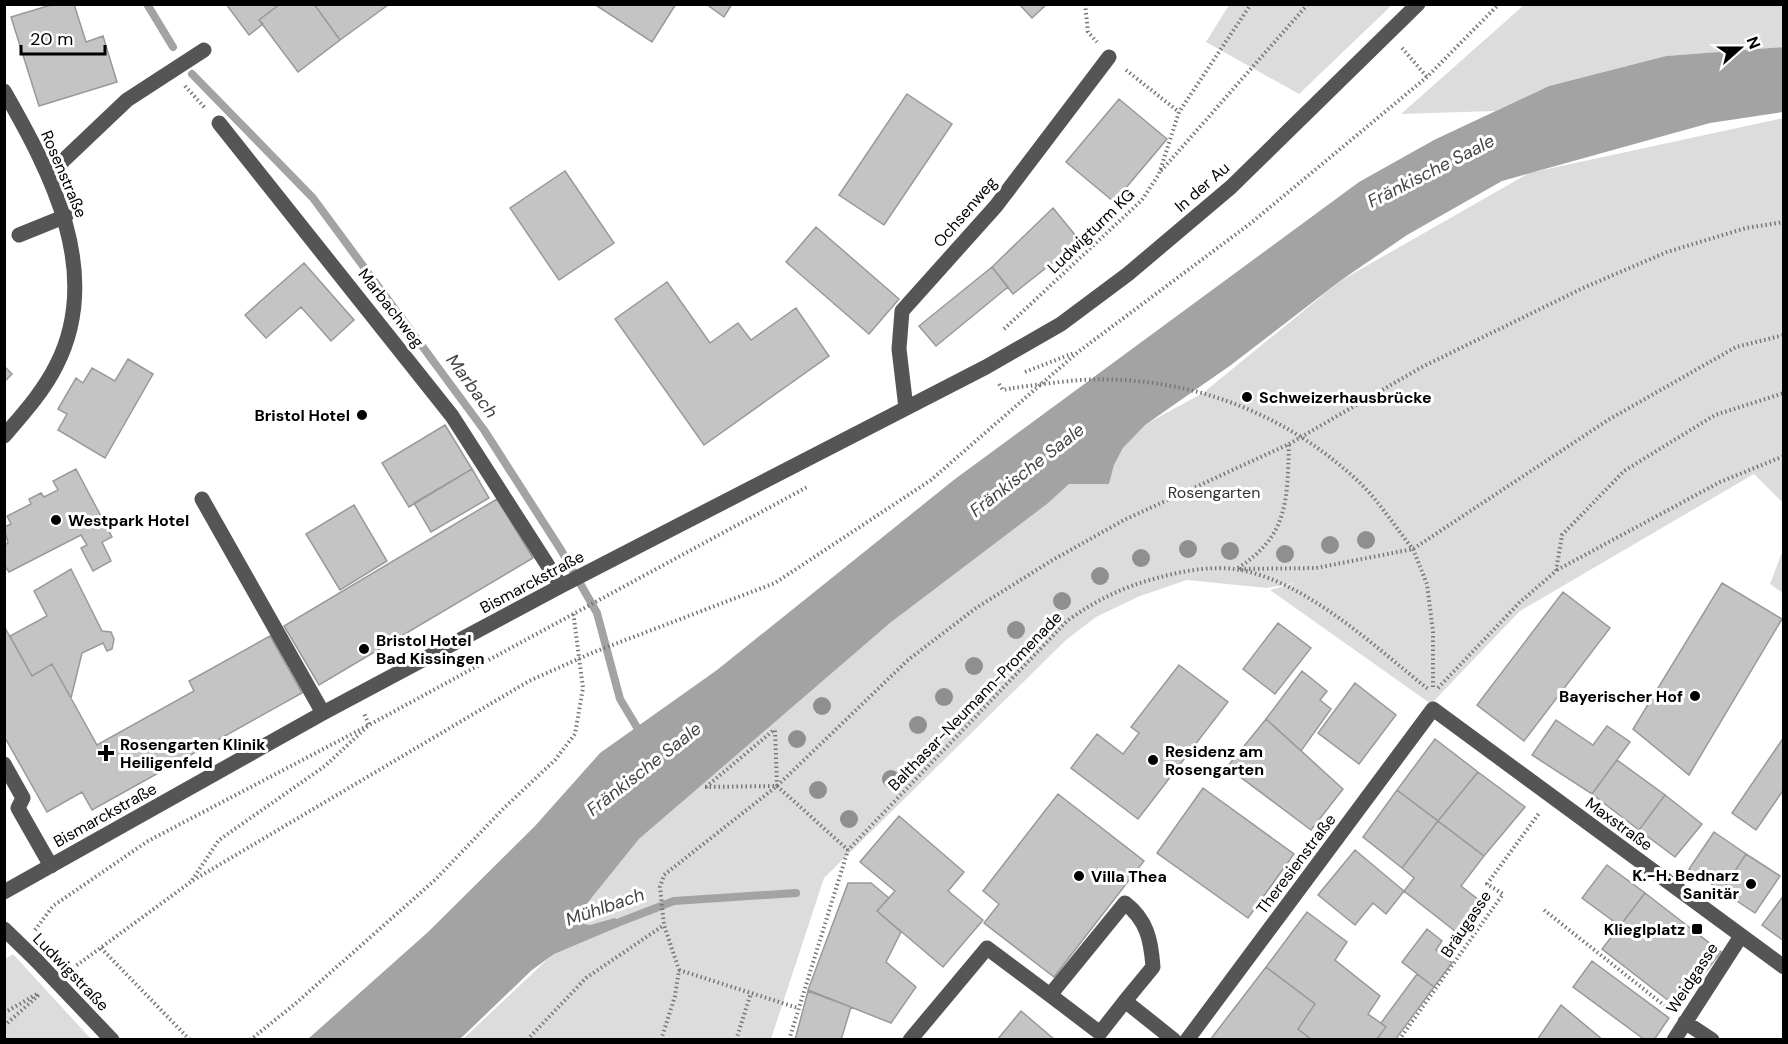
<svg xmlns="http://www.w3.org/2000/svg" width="1788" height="1044" font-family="'DM Sans',sans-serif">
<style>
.green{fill:#dcdcdc}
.water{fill:#a3a3a3}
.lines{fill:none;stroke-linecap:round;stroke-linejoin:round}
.stream{stroke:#a3a3a3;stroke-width:8}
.building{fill:#c4c4c4;stroke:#999;stroke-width:1.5}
.path{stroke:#777;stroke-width:4;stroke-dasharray:1.5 3;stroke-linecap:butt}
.minor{stroke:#555;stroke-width:15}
.path-bridge{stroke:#777;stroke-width:4;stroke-dasharray:1.5 3;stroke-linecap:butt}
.minor-bridge{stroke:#555;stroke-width:15}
.tree{fill:#8f8f8f}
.poi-dot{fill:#000;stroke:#fff;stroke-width:2}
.labels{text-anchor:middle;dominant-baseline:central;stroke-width:6;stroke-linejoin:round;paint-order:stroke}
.street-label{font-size:16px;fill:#000;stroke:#fff}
.poi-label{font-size:16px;font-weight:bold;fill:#000;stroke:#fff;text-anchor:start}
.park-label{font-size:16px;fill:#333;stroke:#fff}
.water-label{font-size:18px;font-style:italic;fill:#444;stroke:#fff}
</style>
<rect width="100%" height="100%" fill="#fff"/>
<path class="green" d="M1229 5V4L1392 5 1299 94 1206 42Z
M1524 5H1783V47L1666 56 1549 86 1495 111 1401 114Z
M1783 118V503L1754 474 1520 611 1431 704 1270 590 1295 583 1267 588 1187 580 1140 596 1096 617 1066 640 824 878 771 1039 462 1040 554 953 652 910 590 925 584 924 581 911 639 839 890 623 1047 504 1069 483 1109 484 1114 465 1123 448 1144 425 1203 393 1340 281 1529 173Z
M1783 550V593L1770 584Z
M13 954 91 1039H5V959Z"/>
<path class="water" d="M1783 47V112L1710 123 1502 181 1407 235 1340 281 1231 365 1145 425 1123 448 1114 465 1109 484H1069L1047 504 890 623 639 839 581 911 580 919 584 924 590 925 615 918 621 922 618 927 554 954 532 970 460 1039H308L428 932 535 826 600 753 717 670 955 479 1359 182 1434 140 1549 86 1666 56Z"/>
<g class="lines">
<path class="stream" d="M147 4 173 47
M192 74 313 198 484 430 561 550 597 613 620 699 641 734
M612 925 674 901 796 893"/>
</g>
<path class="building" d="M54 4H74L86 42 103 36 117 82 39 106 11 17Z
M226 4H280L259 20 263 24 249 35Z
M280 4H314L340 40 298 72 259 20Z
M314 4H387L388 5 340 40Z
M594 4H676L652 42Z
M706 4H732L724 17Z
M1019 4H1047L1032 18Z
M907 94 952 124 884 225 839 195Z
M1119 99 1167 139 1114 202 1066 162Z
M565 171 614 243 559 280 510 208Z
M1053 208 1080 241 1013 294 992 267Z
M816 227 899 299 869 334 786 262Z
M304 263 354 320 331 341 301 307 266 338 245 315Z
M992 267 1008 287 936 346 919 326Z
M667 282 710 343 738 323 751 340 796 308 829 356 704 445 615 319Z
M128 359 153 374 105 458 58 430 67 414 58 409 76 378 83 383 92 368 115 381Z
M4 366 12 374 4 382Z
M445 425 472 469 409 507 382 463Z
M76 469 112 537 102 542 111 561 93 571 81 548 87 545 81 535 9 572 4 565V545L8 543 4 527 11 524 7 516 31 504 29 499 41 493 44 497 58 490 53 481Z
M472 469 489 498 431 532 414 503Z
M497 499 533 558 319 685 284 626Z
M354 505 387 561 340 590 306 534Z
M71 569 102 631 111 632 114 639 112 649 107 651 103 643 82 653 71 698 52 664 32 676 10 636 47 616 34 591Z
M1722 583 1782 619 1689 775 1633 729Z
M1563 592 1610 628 1524 741 1477 705Z
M1278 623 1311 648 1275 694 1243 669Z
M4 626 32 676 52 664 97 745 194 691 189 681 270 636 302 693 92 810 82 792 47 812 4 736Z
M1179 665 1228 702 1138 819 1071 768 1097 734 1123 754 1139 733 1131 727Z
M1302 671 1327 691 1320 700 1331 709 1301 751 1266 719Z
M1355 683 1396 715 1359 764 1318 733Z
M1266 719 1343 789 1311 830 1227 767Z
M1556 720 1593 745 1607 726 1630 742 1592 794 1532 755Z
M1784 737V789L1756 830 1732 813Z
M1435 739 1478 772 1438 821 1397 790Z
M1617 760 1665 795 1639 830 1592 794Z
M1478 772 1525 807 1484 856 1438 821Z
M1203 788 1294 854 1248 918 1157 853Z
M1397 790 1438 821 1402 868 1363 837Z
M1058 794 1144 861 1054 977 984 923 999 904 983 891Z
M1665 795 1702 824 1675 857 1639 830Z
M899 816 964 872 948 891 983 920 943 967 877 911 895 891 860 862Z
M1438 821 1484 856 1461 886 1484 904 1460 935 1404 891 1414 878 1402 868Z
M1714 832 1746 854 1722 891 1689 869Z
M1355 850 1404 891 1386 914 1373 903 1355 925 1318 895Z
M1746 854 1780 876 1755 913 1722 891Z
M1607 865 1645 893 1620 926 1582 898Z
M848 883H871L889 898 877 911 901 932 886 962 916 987 891 1023 808 990Z
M1645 893 1721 952 1678 1008 1602 949Z
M1784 895V941L1762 925Z
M1307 912 1347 942 1335 960 1380 996 1368 1014 1386 1027 1376 1040H1312L1298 1029 1315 1004 1266 967Z
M1427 929 1442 941 1436 950 1452 963 1434 987 1402 962Z
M1592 961 1669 1018 1654 1040H1645L1573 987Z
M1266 967 1315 1004 1298 1029 1312 1040H1210Z
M1417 974 1434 987 1395 1040H1376L1386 1027 1381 1023Z
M808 991 851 1007 841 1040H795Z
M1561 1005 1603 1040H1537Z
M1021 1011 1055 1040H997Z"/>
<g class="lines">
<path class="path" d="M1085 4 1088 32 1097 42
M1402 48 1427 77
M1126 70 1179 112
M185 86 206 109
M1161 171 1308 4
M1004 329 1142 200 1159 174 1179 112 1251 4
M1025 372 1074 353
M999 384 1003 390 1013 388
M1413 549 1427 584 1433 632V689
M1238 568C1289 535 1287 500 1289 444
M1240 569 1316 568 1413 549 1608 420 1736 347 1784 335
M1557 570 1720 482 1784 456
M1438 688 1519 603 1556 571 1562 535 1624 471 1715 415 1784 393
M777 786 848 850
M705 787 777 786 775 729
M706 787 775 729
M192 880 219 840 325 766 369 725 364 713
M1544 910 1670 1010
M35 930 53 906 148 841 369 725 809 486
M101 948 190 1040
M73 968 192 881 529 681 594 652 775 583 931 480 1078 352 1251 223 1427 77 1499 4
M679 970 798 1008
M4 1013 37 994
M4 1026 40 994
M250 1040 295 1004 436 879 504 808 555 760 575 734 583 688 573 611
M527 1040 586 978 664 925
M661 1040 675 996 679 970 664 925 660 887 664 875 777 786 908 660 976 608 1051 561 1124 520 1289 444 1420 368 1583 288 1667 252 1746 228 1784 222
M736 1040 751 993
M789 1040 848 850 1067 621C1096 600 1123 587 1157 578 1182 571 1209 566 1234 569 1303 578 1375 647 1428 689
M1399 1040 1503 894 1487 884 1540 812"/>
<path class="minor" d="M4 91C51 173 104 273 56 366 43 392 23 414 4 436
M219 123 452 416 561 586
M48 175 127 100 204 50
M19 235 66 216
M906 408 899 349 902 311 996 206 1109 57
M202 499 323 713
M4 764 23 798 18 808
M18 808 51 866
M4 892 323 713 561 586 986 367 1061 324 1128 274 1231 187 1418 4
M4 929 36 960
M1050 995 1100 1033 1125 1001
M1685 1022 1712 1040
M910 1040 987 948 1050 995 1125 903C1147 920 1151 940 1153 967L1125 1001 1174 1040
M1187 1040 1433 709 1784 967
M1674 1040 1741 936"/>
<path class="path-bridge" d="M1013 388C1035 385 1058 382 1080 380 1183 374 1284 411 1359 482 1379 501 1395 527 1413 549"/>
<path class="minor-bridge" d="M36 960 112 1040"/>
</g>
<g class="tree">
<circle cx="1366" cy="540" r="9"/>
<circle cx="1330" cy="545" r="9"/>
<circle cx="1188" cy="549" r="9"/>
<circle cx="1230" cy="551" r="9"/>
<circle cx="1285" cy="554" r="9"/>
<circle cx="1141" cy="558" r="9"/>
<circle cx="1100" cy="576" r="9"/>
<circle cx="1062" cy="601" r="9"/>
<circle cx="1016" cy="630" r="9"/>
<circle cx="974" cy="666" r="9"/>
<circle cx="944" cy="697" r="9"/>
<circle cx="822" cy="706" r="9"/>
<circle cx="918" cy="725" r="9"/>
<circle cx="797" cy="739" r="9"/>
<circle cx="891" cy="779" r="9"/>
<circle cx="818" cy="790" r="9"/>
<circle cx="849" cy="819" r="9"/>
</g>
<g class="poi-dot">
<circle cx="1247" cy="397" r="6"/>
<circle cx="362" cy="415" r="6"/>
<circle cx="56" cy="520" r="6"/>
<circle cx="364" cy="649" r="6"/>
<circle cx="1695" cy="696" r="6"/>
<path d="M103 744h6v6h6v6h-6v6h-6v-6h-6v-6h6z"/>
<circle cx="1153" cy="760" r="6"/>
<circle cx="1079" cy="876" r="6"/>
<circle cx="1751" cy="884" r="6"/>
<rect x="1691" y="923" width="12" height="12" rx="3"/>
</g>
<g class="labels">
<g class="street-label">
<text transform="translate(64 174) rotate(67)">Rosenstraße</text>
<text transform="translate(1202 187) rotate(-41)">In der Au</text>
<text transform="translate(965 212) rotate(-49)">Ochsenweg</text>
<text transform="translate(1091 231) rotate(-44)">Ludwigturm KG</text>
<text transform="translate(391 308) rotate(52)">Marbachweg</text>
<text transform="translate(532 582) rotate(-28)">Bismarckstraße</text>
<text transform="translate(975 701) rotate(-46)">Balthasar-Neumann-Promenade</text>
<text transform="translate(105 815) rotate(-29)">Bismarckstraße</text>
<text transform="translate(1619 824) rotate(36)">Maxstraße</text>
<text transform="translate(1296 864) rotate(-53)">Theresienstraße</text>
<text transform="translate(1466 924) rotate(-56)">Bräugasse</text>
<text transform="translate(71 972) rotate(46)">Ludwigstraße</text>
<text transform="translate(1692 978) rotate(-57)">Weidgasse</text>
</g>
<g class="poi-label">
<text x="1259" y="397">Schweizerhausbrücke</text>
<text x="350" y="415" text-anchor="end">Bristol Hotel</text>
<text x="68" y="520">Westpark Hotel</text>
<text x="376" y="640">Bristol Hotel<tspan x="376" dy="18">Bad Kissingen</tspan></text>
<text x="1683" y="696" text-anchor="end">Bayerischer Hof</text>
<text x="120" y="744">Rosengarten Klinik<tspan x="120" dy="18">Heiligenfeld</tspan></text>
<text x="1165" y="751">Residenz am<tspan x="1165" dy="18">Rosengarten</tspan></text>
<text x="1739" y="875" text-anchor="end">K.-H. Bednarz<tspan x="1739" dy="18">Sanitär</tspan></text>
<text x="1091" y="876">Villa Thea</text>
<text x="1685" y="929" text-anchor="end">Klieglplatz</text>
</g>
<g class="park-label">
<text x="1214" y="492">Rosengarten</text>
</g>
<g class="water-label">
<text transform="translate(1431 171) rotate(-27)">Fränkische Saale</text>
<text transform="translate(472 386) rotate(54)">Marbach</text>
<text transform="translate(1027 470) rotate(-38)">Fränkische Saale</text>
<text transform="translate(644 769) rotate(-38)">Fränkische Saale</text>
<text transform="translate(605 907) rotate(-19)">Mühlbach</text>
</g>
</g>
<rect width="1788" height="1044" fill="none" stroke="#000000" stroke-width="12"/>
<g transform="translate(1740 48) rotate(69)" stroke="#ffffff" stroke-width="4.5" paint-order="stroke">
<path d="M0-4.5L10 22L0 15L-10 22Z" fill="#000000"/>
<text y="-9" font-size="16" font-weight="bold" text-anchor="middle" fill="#000000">N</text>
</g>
<path d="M21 45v9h84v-9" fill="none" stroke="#000000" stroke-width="3"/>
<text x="30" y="45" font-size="18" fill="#000000" stroke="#ffffff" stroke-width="4.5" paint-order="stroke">20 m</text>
</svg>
